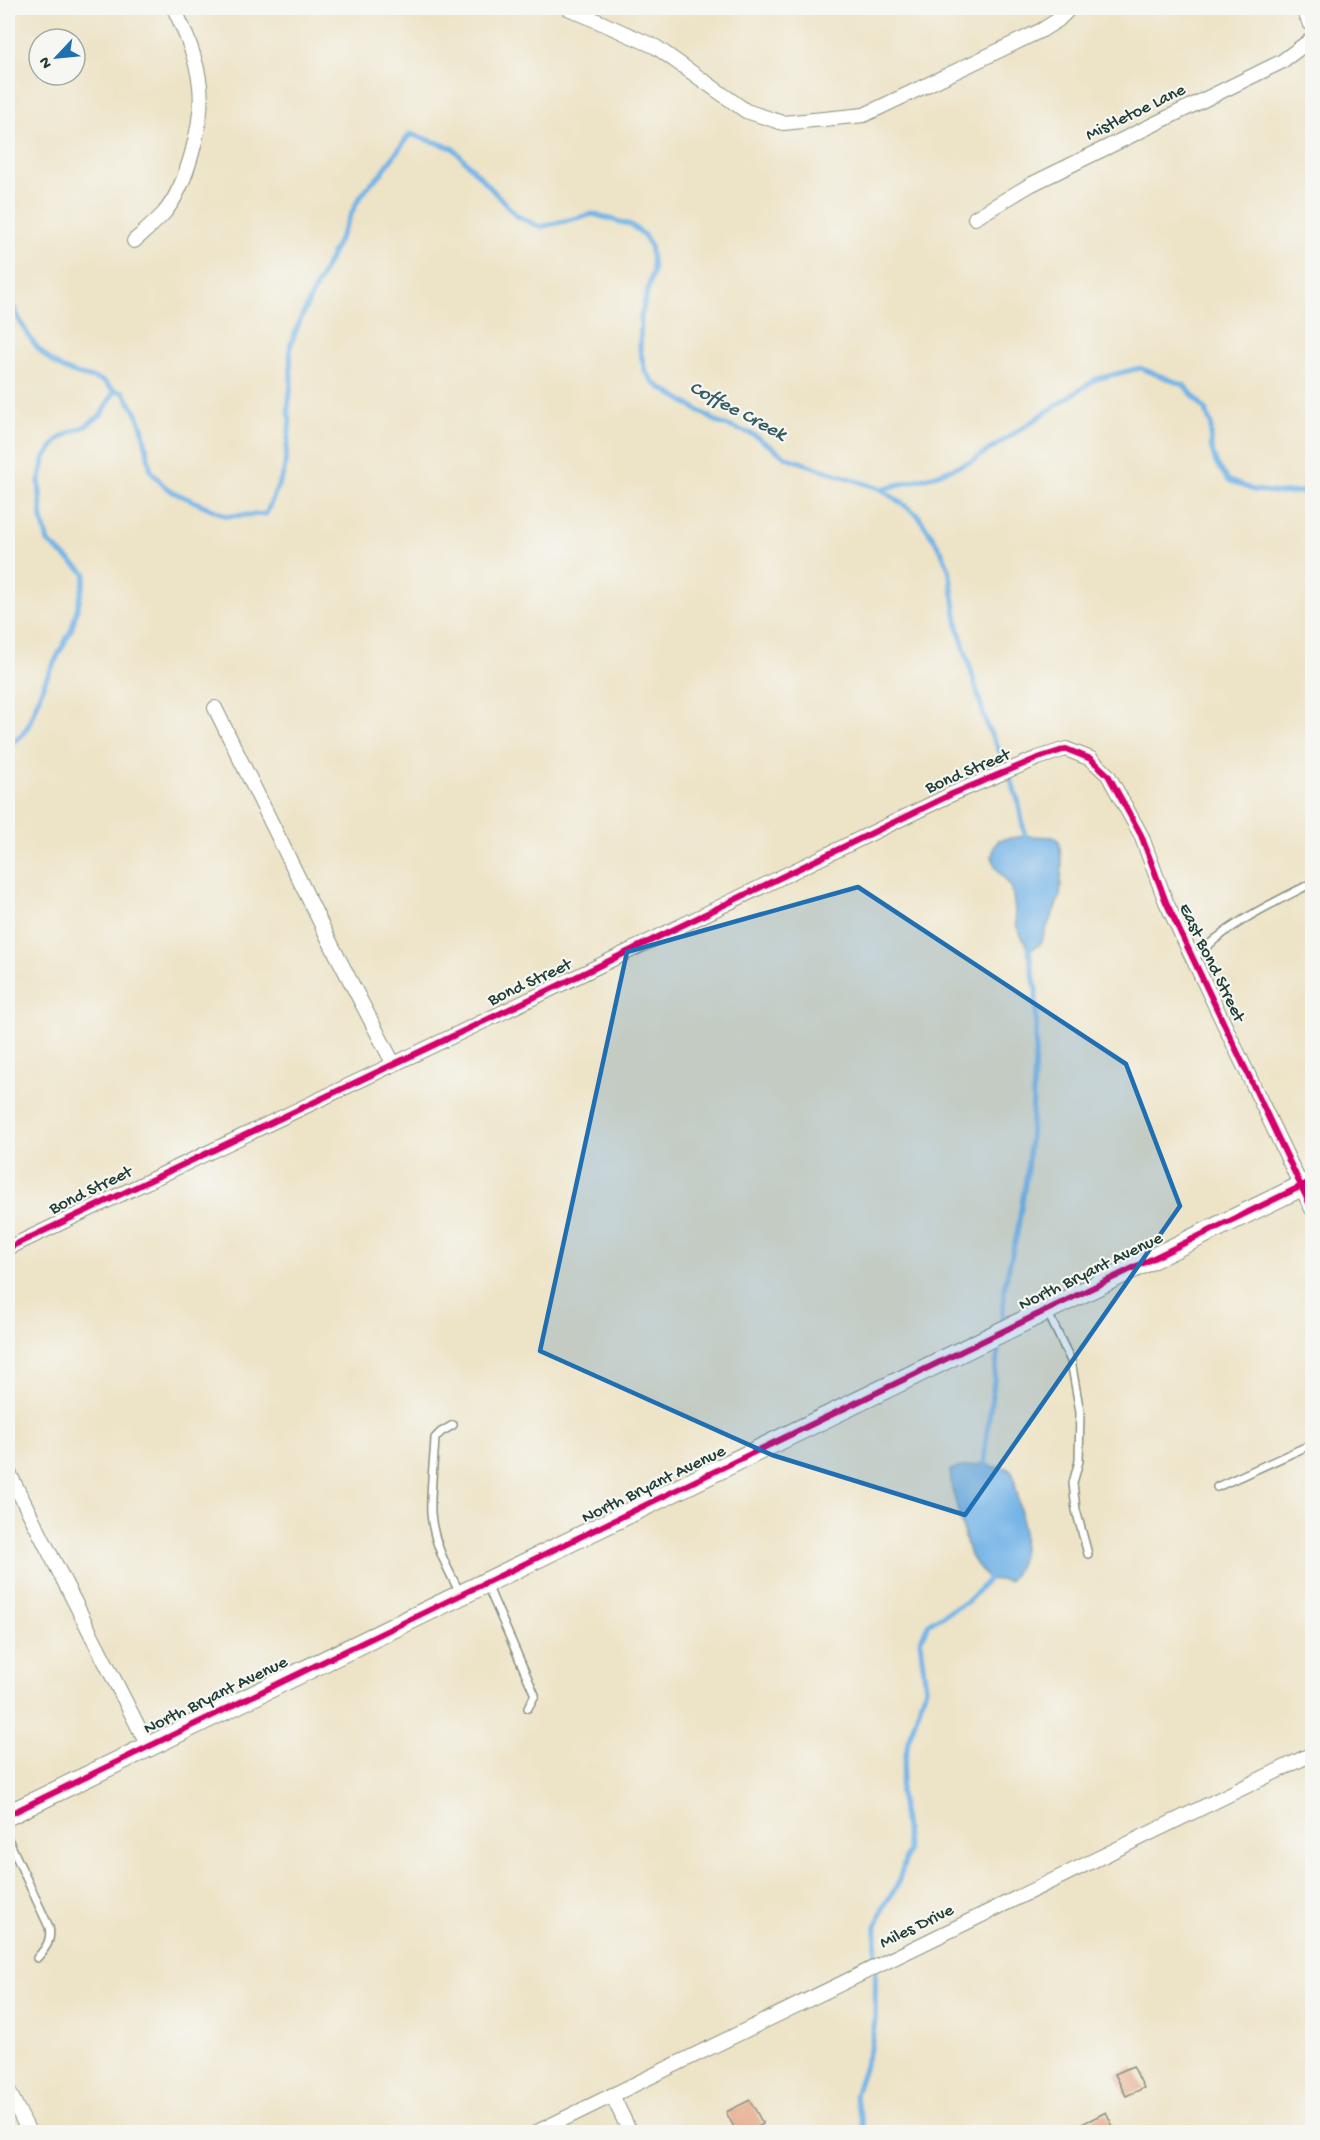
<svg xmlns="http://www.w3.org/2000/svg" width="1320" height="2140" font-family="'Gochi Hand',sans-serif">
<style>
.water{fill:#73b4e7;stroke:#49788e;stroke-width:1.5}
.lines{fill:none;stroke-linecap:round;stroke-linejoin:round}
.stream{stroke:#73b4e7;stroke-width:5}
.building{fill:#e6a282}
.lane-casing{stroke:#86907d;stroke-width:10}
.street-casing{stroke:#86907d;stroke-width:16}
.secondary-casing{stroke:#86907d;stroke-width:22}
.lane{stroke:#fff;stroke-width:7}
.street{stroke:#fff;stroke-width:14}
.secondary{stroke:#fff;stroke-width:20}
.cycleway-casing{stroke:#f6f6f2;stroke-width:10}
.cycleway{stroke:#d6006c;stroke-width:6}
.marked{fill:#1f6fb2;fill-opacity:0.2;stroke:#1f6fb2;stroke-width:4.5;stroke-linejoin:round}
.labels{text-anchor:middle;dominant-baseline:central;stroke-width:4.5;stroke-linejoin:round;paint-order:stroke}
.street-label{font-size:18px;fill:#1f3d34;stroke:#f6f6f2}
.water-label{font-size:20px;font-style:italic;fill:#345b61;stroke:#f6f6f2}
</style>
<rect width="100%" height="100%" fill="#f6f6f2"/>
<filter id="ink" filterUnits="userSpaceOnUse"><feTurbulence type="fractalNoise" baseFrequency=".0167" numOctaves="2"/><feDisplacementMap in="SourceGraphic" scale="12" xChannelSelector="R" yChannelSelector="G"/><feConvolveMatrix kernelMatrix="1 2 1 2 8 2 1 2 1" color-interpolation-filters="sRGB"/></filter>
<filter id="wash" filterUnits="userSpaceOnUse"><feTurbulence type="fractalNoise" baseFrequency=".008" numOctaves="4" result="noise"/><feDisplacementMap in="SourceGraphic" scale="24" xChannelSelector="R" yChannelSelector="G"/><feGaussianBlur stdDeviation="1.35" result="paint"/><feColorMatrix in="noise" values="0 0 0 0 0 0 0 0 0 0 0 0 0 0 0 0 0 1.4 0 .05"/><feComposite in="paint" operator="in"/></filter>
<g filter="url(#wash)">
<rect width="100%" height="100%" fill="#ede3c6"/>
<path class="water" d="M1025 836 1055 837 1059 841 1062 865 1060 896 1040 944 1029 951 1017 927 1012 888 996 868 992 856 995 845 999 840Z
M986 1463 992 1467 1008 1468 1013 1474C1019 1507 1035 1552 1009 1581L988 1579 970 1556 952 1488 950 1470C962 1466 974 1466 986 1463Z"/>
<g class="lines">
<path class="stream" d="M8 293C18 321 33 351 60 367 71 374 87 376 100 380 111 384 108 391 123 392L136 412 142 427 151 471 163 485 173 492 227 516 266 514 284 472 290 421 288 409 291 384 290 346 301 318 358 200 371 183 380 175 410 134 453 148 517 216 540 227 593 214 631 225 643 234 650 245 652 261 653 270 641 316 640 349 645 371 655 384 719 423 752 434 788 458 881 489 933 476 974 460 1096 379 1140 368 1184 385 1205 409 1211 424V446L1216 463 1228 480 1253 490 1281 493 1312 491
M881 489 917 514 941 550 949 569 958 627 974 681 987 726 1004 760 1018 800 1025 836 1024 842
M8 745 21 736 28 726 45 681 72 628 86 574 48 542 42 519 39 481 45 457 59 439 71 432 84 427 101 415 114 392
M1002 1325 1005 1283 1017 1234 1027 1172 1032 1117 1036 1037V990L1029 951 1031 945
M986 1468 985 1448 1000 1337
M865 2132 855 2095 871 2047 875 2020 876 1926 884 1906 897 1886 908 1851 900 1792 908 1741 926 1688 920 1641 929 1623 968 1601 980 1589 988 1579V1573"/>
</g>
<g id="blocks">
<path class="building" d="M1133 2066 1144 2088 1126 2096 1115 2074Z
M750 2100 763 2124 748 2133H737L726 2112Z
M1106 2112 1116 2133H1064Z"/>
</g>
</g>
<g filter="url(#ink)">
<use href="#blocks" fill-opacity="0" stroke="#86907d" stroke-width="1.5"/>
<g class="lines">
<defs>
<path id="lane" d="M1193 960C1225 925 1271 904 1312 883
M1048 1313 1071 1361 1080 1412 1079 1461 1073 1483 1076 1510 1088 1554
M453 1425 441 1432 435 1438C434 1462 430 1488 431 1513 433 1542 447 1568 460 1593
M1217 1487 1312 1444
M487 1585 535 1695 528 1708
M8 1839 49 1927C52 1940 46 1948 37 1958"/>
<path id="street" d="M568 8 656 47 746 111 783 123 864 115 1042 30 1058 20 1070 8
M975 218 1030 185 1281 62 1312 39
M134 241C144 232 155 223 164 213 187 186 204 121 200 86 197 58 185 32 174 8
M215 708 330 942 393 1063
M8 1248 541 994 952 794 1038 758 1066 749 1091 759 1108 775 1141 835 1166 902 1312 1209
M8 1471 148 1746
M8 2090 29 2132
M612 2095 630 2132
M537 2132 1312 1754"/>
<path id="secondary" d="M1306 8 1312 21
M8 1815 1312 1181"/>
</defs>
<use href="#lane" class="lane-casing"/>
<use href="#street" class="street-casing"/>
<use href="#secondary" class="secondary-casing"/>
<use href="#lane" class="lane"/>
<use href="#street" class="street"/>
<use href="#secondary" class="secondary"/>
<defs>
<path id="cycleway" d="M8 1248 541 994 952 794 1038 758 1066 749 1091 759 1108 775 1141 835 1166 902 1312 1209
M8 1815 1312 1181"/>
</defs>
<use href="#cycleway" class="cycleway-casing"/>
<use href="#cycleway" class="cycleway"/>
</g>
</g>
<path class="marked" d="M858 887 1126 1064 1180 1206 965 1515 772 1455 540 1351 627 952Z"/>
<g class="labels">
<g class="street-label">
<text transform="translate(1136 113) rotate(-26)">Mistletoe Lane</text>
<text transform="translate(968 772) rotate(-23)">Bond Street</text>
<text transform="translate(1211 963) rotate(64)">East Bond Street</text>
<text transform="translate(530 983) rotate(-25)">Bond Street</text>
<text transform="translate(91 1191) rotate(-26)">Bond Street</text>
<text transform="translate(1091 1272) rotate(-26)">North Bryant Avenue</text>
<text transform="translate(654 1485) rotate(-26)">North Bryant Avenue</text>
<text transform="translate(216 1696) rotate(-26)">North Bryant Avenue</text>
<text transform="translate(917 1927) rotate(-26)">Miles Drive</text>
</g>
<g class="water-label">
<text transform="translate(737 412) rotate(28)">Coffee Creek</text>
</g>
</g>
<rect width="1320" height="2140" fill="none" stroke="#f6f6f2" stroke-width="30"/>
<g transform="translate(57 57) rotate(244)"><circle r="28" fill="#f6f6f2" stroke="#a0aca6" stroke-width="1.5"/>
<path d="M0-4.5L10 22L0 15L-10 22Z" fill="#1f6fb2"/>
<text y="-9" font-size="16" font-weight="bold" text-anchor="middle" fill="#1f3d34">N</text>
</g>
</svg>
